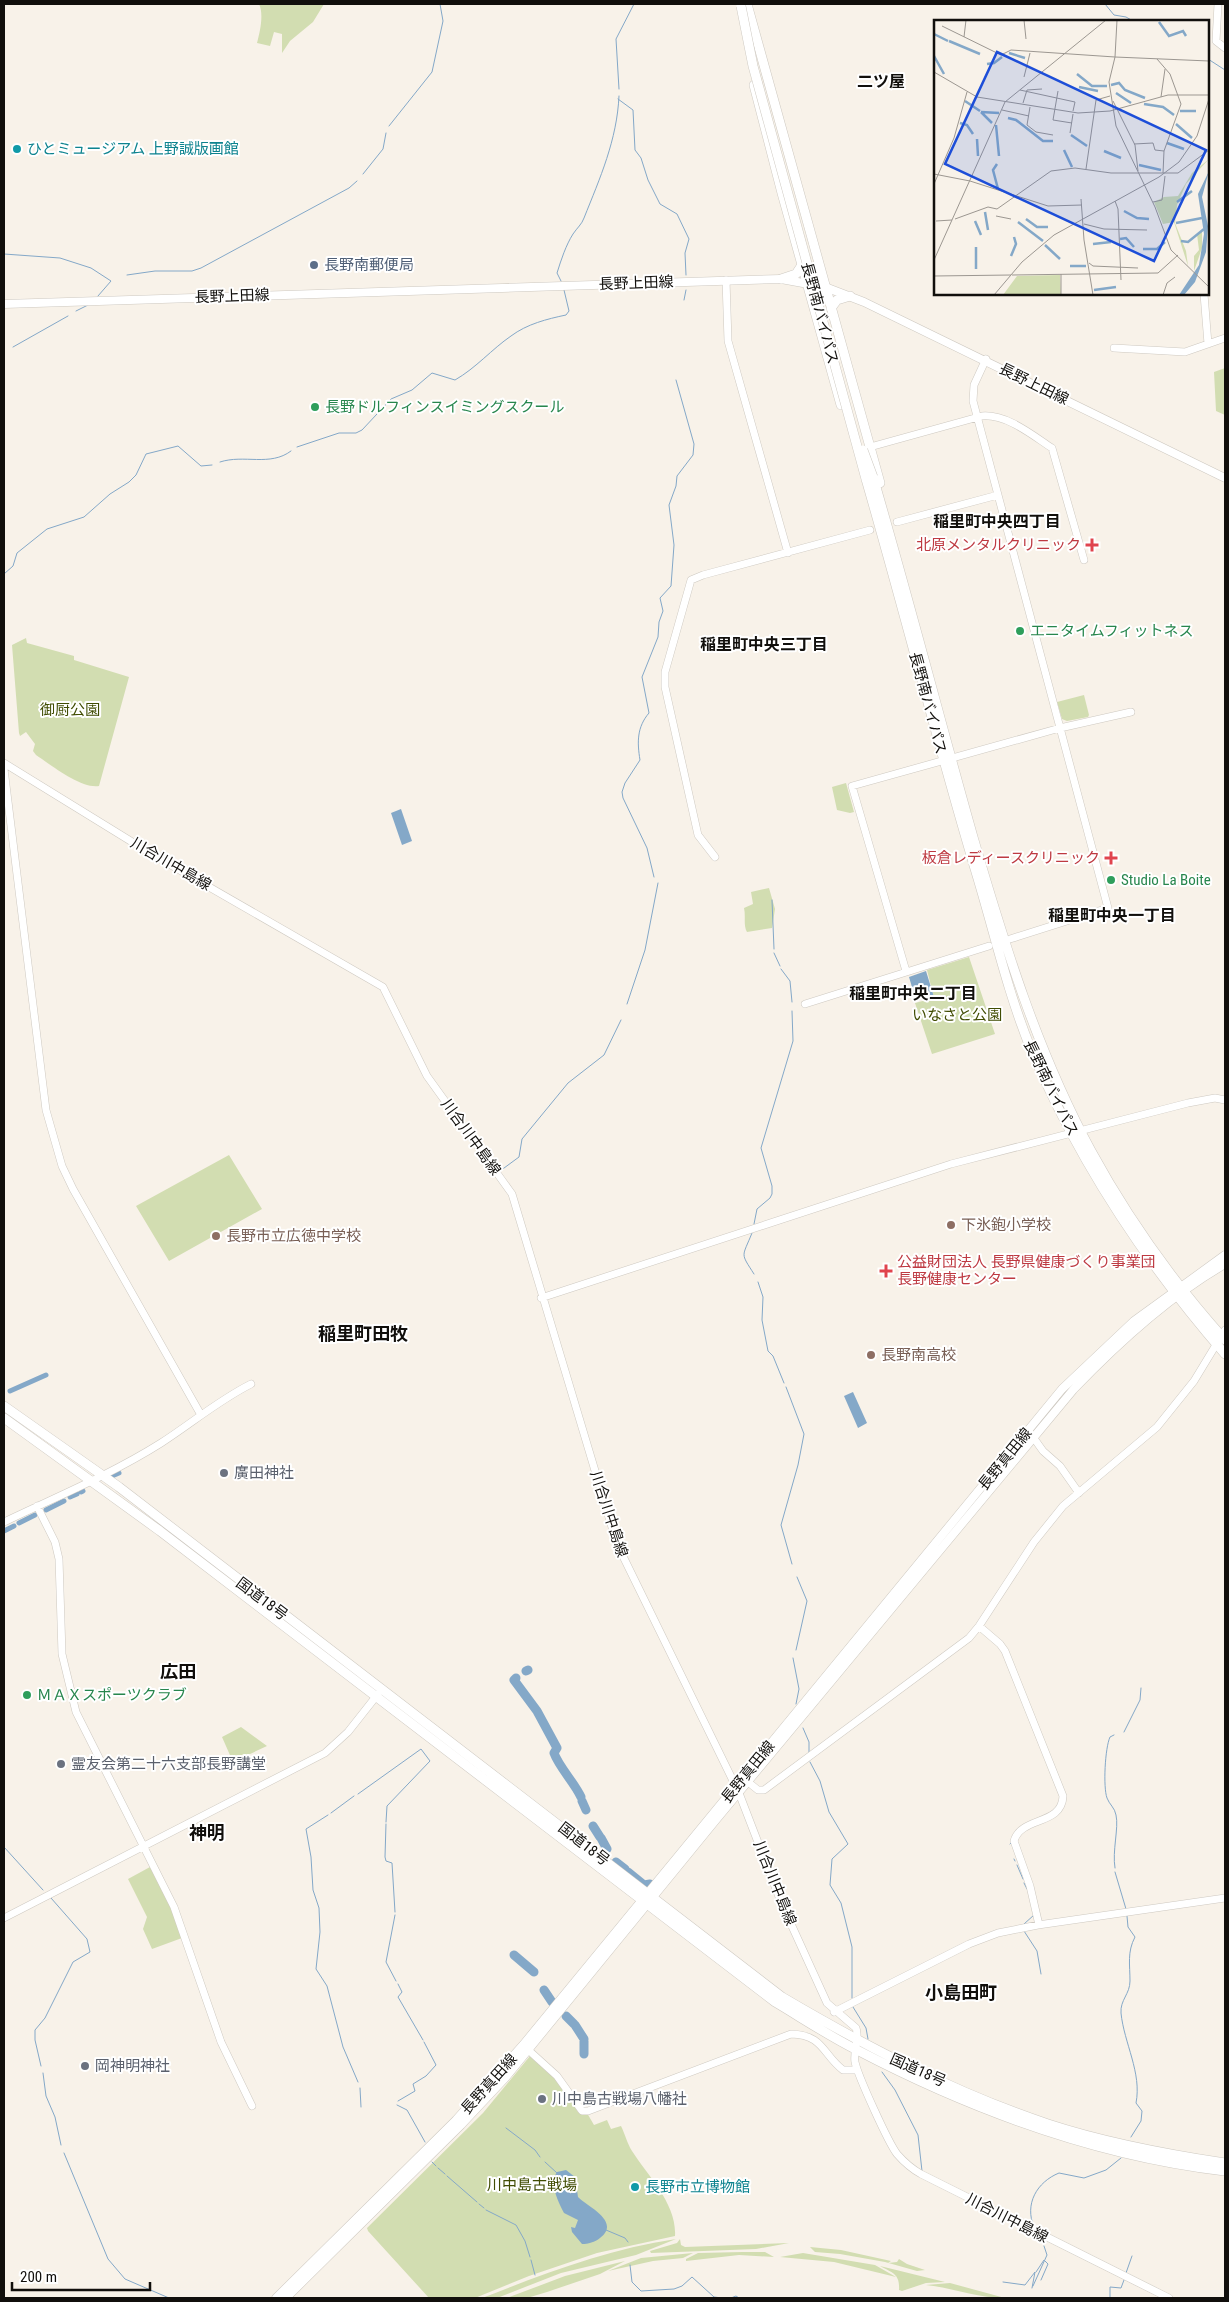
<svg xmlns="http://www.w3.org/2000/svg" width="1229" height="2302" font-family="'Roboto Condensed','Noto Sans JP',sans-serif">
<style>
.green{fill:#d2ddb1}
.water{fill:#84a8c8}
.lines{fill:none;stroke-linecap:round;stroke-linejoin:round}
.stream{stroke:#84a8c8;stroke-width:1}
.canal{stroke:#84a8c8;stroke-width:5}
.river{stroke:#84a8c8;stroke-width:9}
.secondary-casing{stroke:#cec9c1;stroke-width:8}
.primary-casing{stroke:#cec9c1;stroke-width:9}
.highway-casing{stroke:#cec9c1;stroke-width:10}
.secondary{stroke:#fff;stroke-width:7}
.primary{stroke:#fff;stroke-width:8}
.highway{stroke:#fff;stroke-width:9}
.highway-bridge-casing{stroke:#cec9c1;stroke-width:10;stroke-linecap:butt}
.highway-bridge{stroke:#fff;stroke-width:9}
.culture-dot{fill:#0f9aa8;stroke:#fff;stroke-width:2}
.service-dot{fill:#5c6f8a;stroke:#fff;stroke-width:2}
.leisure-dot{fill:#2e9e5b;stroke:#fff;stroke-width:2}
.health-dot{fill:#e0444e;stroke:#fff;stroke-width:2}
.education-dot{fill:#8d6e63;stroke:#fff;stroke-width:2}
.worship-dot{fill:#6b7280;stroke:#fff;stroke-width:2}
.labels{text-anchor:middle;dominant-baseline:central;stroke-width:4;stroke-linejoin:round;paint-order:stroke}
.culture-label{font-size:15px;fill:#0d838f;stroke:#fff;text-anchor:start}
.service-label{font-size:15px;fill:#4e5e75;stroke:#fff;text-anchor:start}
.street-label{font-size:15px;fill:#110f0c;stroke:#fff}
.leisure-label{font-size:15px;fill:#27864d;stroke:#fff;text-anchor:start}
.health-label{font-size:15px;fill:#be3a42;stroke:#fff;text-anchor:end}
.park-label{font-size:15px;fill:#414d03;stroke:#fff}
.education-label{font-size:15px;fill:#785e54;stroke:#fff;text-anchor:start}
.worship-label{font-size:15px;fill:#5b616d;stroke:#fff;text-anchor:start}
.neighbourhood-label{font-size:16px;font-weight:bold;fill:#110f0c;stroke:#fff}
.quarter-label{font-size:18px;font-weight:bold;fill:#110f0c;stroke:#fff}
.inset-river{fill:none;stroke:#84a8c8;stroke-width:2.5}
.inset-road{fill:none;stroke:#9c9791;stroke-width:1}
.view{fill:#1d4ed8;fill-opacity:0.15;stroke:#1d4ed8;stroke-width:2.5}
.inset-edge{fill:none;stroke:#110f0c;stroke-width:2.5}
</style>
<rect width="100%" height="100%" fill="#f8f2e9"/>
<path class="green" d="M259 4H324L313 22 290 41 282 53V34L274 32 270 46 257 43C260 32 264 14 259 4Z
M1225 368V415L1216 411 1214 372Z
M26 638 27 643 74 656V660L129 677 99 786C81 789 51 765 36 755L33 751 35 744 26 732 20 736 19 733 12 645Z
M1084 695 1089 715 1088 717 1067 721 1062 719 1057 702Z
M846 783 854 812 850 813 837 810 832 787Z
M769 888 775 909 772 928 747 932C743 925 746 916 744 908L753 904 751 892Z
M969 957 995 1034 932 1054 915 1003 934 998 927 970Z
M229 1155 262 1209 169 1261 136 1206Z
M241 1727 267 1746 233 1762 222 1737Z
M150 1867 173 1911 182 1938 152 1949 143 1929 147 1917 128 1879Z
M530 2056 558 2080 578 2112 587 2113 594 2125 607 2120 611 2129 621 2126C625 2134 627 2143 632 2151 648 2176 677 2204 675 2236L597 2253 529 2276 475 2298H429L368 2231 367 2228 483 2113Z
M676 2239 636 2255 561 2273 497 2298H482C546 2273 608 2249 676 2239Z
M680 2239 681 2245 685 2247 789 2243 756 2249 651 2253 650 2251 677 2243Z
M810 2247 841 2250 891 2261 888 2263 897 2262 899 2259 907 2264 925 2270 917 2271 885 2262 840 2254 815 2252Z
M743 2252H765L774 2257 739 2255 686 2261V2259L698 2253Z
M693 2253 683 2258 653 2261 608 2271 641 2258Z
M803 2253 875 2265 896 2277 834 2262 780 2257Z
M625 2261 600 2274 547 2292 527 2298H507L565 2276Z
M880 2266 945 2282 926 2283 902 2291 899 2290C900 2274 893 2273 880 2266Z
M950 2283 1005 2298C978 2298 953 2288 926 2285Z"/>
<path class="water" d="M401 809 412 841 402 845 391 813Z
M926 971 934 997 922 1000 921 997 917 998 916 994H914L909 977Z
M853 1392 867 1423 858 1428 844 1396Z
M566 2170 575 2177 578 2197C586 2206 622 2221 600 2238 595 2242 588 2244 582 2244L572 2232 571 2227 575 2228 578 2220 564 2213C558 2201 549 2184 557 2172Z"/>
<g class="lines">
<path class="stream" d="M1105 4 1114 15 1126 17 1133 21
M1208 59 1225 70
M619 89 616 39 634 4
M618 99 633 110 635 150 641 158 648 180 660 204 677 214 689 239 685 253 686 275
M389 126 432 72 443 21 440 4
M363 174 383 149 386 133
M4 254 60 258 91 268 111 281 98 296
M127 275 155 271H192L201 268 349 188 357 181
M561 281 557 273C561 260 566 245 573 234 577 228 582 224 584 218 600 178 617 140 619 96
M684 300 686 290
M76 311 88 305
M13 347 68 316
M297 447 339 433H356L362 430 391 399 412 390 432 373 455 380C476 368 492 349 511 336 527 324 547 319 566 315L569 311 564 290
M220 462C244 454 270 467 291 451
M4 574 13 566 17 553 47 529 84 517 110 494 129 482 136 475 146 454 178 446 201 466 212 465
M654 877 647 848 623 798 622 792 625 783 640 760C637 742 637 727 649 713L642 677 658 637 659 622 663 611 660 598 671 586 674 545 669 505 676 486 677 476 693 455 694 444 676 380
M772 900 774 949
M774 953 780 966
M781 969 790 981 792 1002
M627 1004 645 950 658 883
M500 1171 519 1157 522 1139 568 1083 604 1055 621 1020
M754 1224 757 1209 770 1198 772 1194V1186L761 1148 793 1041 792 1011
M752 1233C742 1258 740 1252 754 1274
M758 1282 763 1297 762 1320 768 1351 773 1356 784 1383
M786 1387 804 1434 798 1465 781 1525 792 1564
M796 1650 807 1601 797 1577
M793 1658 799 1689 796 1704
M803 1728 809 1742V1753
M1124 1732 1140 1700 1141 1688
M1114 1735 1110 1737C1105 1748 1103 1787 1107 1798 1109 1804 1115 1808 1116 1815 1119 1828 1112 1851 1115 1868
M810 1762 820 1781 829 1812 848 1844 832 1859 830 1885 841 1903 852 1947V1998
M358 1794 421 1749 430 1761 387 1806 386 1822
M331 1813 354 1796
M328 1815 306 1829 311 1857 313 1890 319 1908 320 1932 316 1969 327 1986 343 2047 358 2082
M386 1824 385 1857 386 1861 392 1863 395 1912
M1010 1844 1011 1843
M4 1847 43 1890
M1014 1859 1015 1861
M1017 1865 1023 1879
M1115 1872 1126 1909
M1024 1883 1027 1889
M395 1915 386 1962 396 1981
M1127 1916 1128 1927 1135 1937C1127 1952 1130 1965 1130 1981 1130 1994 1120 2000 1121 2013 1124 2043 1142 2073 1136 2103L1142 2111 1141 2121 1131 2137
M1024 1924 1034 1915
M1024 1931 1037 1951 1041 1974
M398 1984 402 1992 398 1997 423 2040
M853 2007 866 2028 868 2039
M41 2066 35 2040V2030L45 2018 73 1962 90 1952 87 1939 51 1898
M882 2072 895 2090 918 2135 922 2171
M43 2073 46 2096 55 2117 61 2145
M360 2088 361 2107
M398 2101 415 2091 413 2084 426 2076 436 2065 424 2042
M397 2105 407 2110 425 2142
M506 2128 535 2150 540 2157
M64 2153 108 2259 125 2279 169 2298
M432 2162 436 2166
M545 2162 557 2173
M438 2168 445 2174
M447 2176 477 2202
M479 2204 484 2208
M486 2210 516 2225 525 2241 530 2257
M1034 2227C1024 2204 1037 2182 1059 2173L1084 2178 1106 2170 1121 2158
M606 2230 625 2238 628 2242
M531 2260 535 2275
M630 2265 632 2282 641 2291 674 2289 682 2286 692 2277 714 2297 722 2298
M1036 2272 1044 2260 1048 2264 1041 2280
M1126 2273 1132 2256
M1003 2282 1025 2285 1035 2272 1032 2288
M1033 2286 1047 2255 1044 2246
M731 2298 736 2296 739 2298
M1110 2298V2287L1121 2288 1124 2280"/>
<path class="canal" d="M10 1391 46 1375
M112 1476 119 1473
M81 1492 83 1491
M70 1497 77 1494
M46 1510 64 1501
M19 1523 35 1515
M4 1531 14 1526"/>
<path class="river" d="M526 1671 528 1670
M516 1678 514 1680 537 1711 557 1748 554 1753C559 1767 574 1782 581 1797
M582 1801 586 1810
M593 1826 600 1837
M601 1838 607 1849
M616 1862 625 1869
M628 1872 644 1885 650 1884
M514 1955 534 1972
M544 1990 552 2002
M566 2016 574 2024
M575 2025 584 2039
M584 2041V2054"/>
<defs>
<path id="secondary" d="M1218 4 1216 41 1225 48
M726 280 728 341 788 553
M1204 294 1208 344
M1114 348 1185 352 1225 338
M986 359 974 385 973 401 1108 908 1010 939
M870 447 982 416C1007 414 1032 435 1052 448L1084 560
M897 522 998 495
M4 763 150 853 383 987 427 1076 512 1194 617 1544 739 1793 781 1902 827 2003 856 2028C860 2039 853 2051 855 2062 858 2076 888 2142 897 2154 904 2162 912 2169 921 2174L1169 2298
M4 769 46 1110 62 1166 73 1189 201 1415
M715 857 698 835 665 687V672L691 580 703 575 870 530
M906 971 852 786 1060 728 1131 712
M805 1004 989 946
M541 1298 951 1164 1188 1103 1215 1098 1225 1100
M1028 1430 1043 1451 1060 1466 1079 1493
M37 1506 55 1542 59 1559 62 1654 76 1712 174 1907 221 2042 252 2106
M4 1522C56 1497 112 1474 161 1443 192 1423 219 1400 251 1384
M979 1626 1000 1644 1005 1651 1063 1796C1062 1826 1021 1816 1014 1841L1030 1886 1039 1925
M748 1782 758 1790H764L969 1638 979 1626 1034 1542 1063 1506 1157 1427 1194 1381 1225 1330
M4 1918 325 1753 348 1732 378 1694
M834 2012 969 1944 998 1933 1038 1925 1225 1898
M525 2047 557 2076 582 2111H588L791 2034C824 2035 822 2054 843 2070H857"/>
<path id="primary" d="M4 304 781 279 825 287 864 302 1225 478
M276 2298 456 2120 523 2045 1062 1389 1134 1321 1225 1255
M286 2298 461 2125 506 2077 715 1821 1073 1390C1118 1343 1168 1297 1225 1264"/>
<path id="highway" d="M747 4 880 483
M754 85 782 193 841 405
M781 279 796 274 802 265
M831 308 837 300 850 296
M873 477C908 596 939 717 973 837 1005 946 1037 1051 1091 1151 1128 1219 1174 1283 1225 1340
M866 479C904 610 937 742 976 872 994 931 1007 990 1030 1047 1077 1158 1146 1263 1225 1354
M4 1406 119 1487 782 1997C867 2047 955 2093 1048 2124 1106 2143 1165 2154 1225 2163
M4 1418 160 1531 775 2002C802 2018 829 2036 857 2050 972 2110 1096 2156 1225 2171"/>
</defs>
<use href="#secondary" class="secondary-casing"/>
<use href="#primary" class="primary-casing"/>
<use href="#highway" class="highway-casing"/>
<use href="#secondary" class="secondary"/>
<use href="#primary" class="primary"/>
<use href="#highway" class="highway"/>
<defs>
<path id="highway-bridge" d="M741 6 753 66 866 479
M863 450 873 477"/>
</defs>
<use href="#highway-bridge" class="highway-bridge-casing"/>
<use href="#highway-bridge" class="highway-bridge"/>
</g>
<g class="culture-dot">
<circle cx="17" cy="149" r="5"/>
<circle cx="635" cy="2187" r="5"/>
</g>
<circle class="service-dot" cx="314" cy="265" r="5"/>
<g class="leisure-dot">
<circle cx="315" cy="407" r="5"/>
<circle cx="1020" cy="631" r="5"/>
<circle cx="1111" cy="880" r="5"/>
<circle cx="27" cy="1695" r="5"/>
</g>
<g class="health-dot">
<path d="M1089.5 537.5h5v5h5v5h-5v5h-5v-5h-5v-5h5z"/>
<path d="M1108.5 850.5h5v5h5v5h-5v5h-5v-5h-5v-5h5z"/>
<path d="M883.5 1263.5h5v5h5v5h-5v5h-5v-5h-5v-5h5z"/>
</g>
<g class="education-dot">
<circle cx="951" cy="1225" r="5"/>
<circle cx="216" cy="1236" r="5"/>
<circle cx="871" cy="1355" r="5"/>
</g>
<g class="worship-dot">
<circle cx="224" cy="1473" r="5"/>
<circle cx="61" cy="1764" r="5"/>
<circle cx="85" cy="2066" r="5"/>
<circle cx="542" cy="2099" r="5"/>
</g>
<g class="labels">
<g class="culture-label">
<text x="27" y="149">ひとミュージアム 上野誠版画館</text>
<text x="645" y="2187">長野市立博物館</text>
</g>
<g class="service-label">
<text x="324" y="265">長野南郵便局</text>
</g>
<g class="street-label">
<text transform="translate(636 283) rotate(-2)">長野上田線</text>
<text transform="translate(232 296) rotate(-2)">長野上田線</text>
<text transform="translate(820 313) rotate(75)">長野南バイパス</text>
<text transform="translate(1034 384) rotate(26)">長野上田線</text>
<text transform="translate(928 703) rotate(75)">長野南バイパス</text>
<text transform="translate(171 864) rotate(30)">川合川中島線</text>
<text transform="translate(1051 1088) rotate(64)">長野南バイパス</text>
<text transform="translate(471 1137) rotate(54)">川合川中島線</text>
<text transform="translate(1005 1459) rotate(-51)">長野真田線</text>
<text transform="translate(609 1514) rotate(72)">川合川中島線</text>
<text transform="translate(262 1599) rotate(37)">国道18号</text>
<text transform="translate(748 1772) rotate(-51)">長野真田線</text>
<text transform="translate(584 1844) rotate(38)">国道18号</text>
<text transform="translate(775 1883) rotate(68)">川合川中島線</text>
<text transform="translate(918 2070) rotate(24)">国道18号</text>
<text transform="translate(489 2084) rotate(-48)">長野真田線</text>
<text transform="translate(1007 2218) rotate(27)">川合川中島線</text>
</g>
<g class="leisure-label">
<text x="325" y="407">長野ドルフィンスイミングスクール</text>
<text x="1030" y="631">エニタイムフィットネス</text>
<text x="1121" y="880">Studio La Boite</text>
<text x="37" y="1695">ＭＡＸスポーツクラブ</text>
</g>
<g class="health-label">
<text x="1081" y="545">北原メンタルクリニック</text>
<text x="1100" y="858">板倉レディースクリニック</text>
<text x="897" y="1262" text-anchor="start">公益財団法人 長野県健康づくり事業団<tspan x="897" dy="17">長野健康センター</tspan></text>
</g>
<g class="park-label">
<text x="70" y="710">御厨公園</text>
<text x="957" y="1015">いなさと公園</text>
<text x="532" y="2185">川中島古戦場</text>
</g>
<g class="education-label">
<text x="961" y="1225">下氷鉋小学校</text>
<text x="226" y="1236">長野市立広徳中学校</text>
<text x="881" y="1355">長野南高校</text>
</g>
<g class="worship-label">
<text x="234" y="1473">廣田神社</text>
<text x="71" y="1764">霊友会第二十六支部長野講堂</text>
<text x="95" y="2066">岡神明神社</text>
<text x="552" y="2099">川中島古戦場八幡社</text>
</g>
<g class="neighbourhood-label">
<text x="881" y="81">二ツ屋</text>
<text x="997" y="521">稲里町中央四丁目</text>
<text x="764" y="644">稲里町中央三丁目</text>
<text x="1112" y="915">稲里町中央一丁目</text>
<text x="913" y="993">稲里町中央二丁目</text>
</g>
<g class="quarter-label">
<text x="363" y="1333">稲里町田牧</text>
<text x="178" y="1671">広田</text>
<text x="207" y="1832">神明</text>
<text x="961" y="1992">小島田町</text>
</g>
</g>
<g transform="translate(934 20)">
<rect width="275" height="275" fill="#f8f2e9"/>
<path d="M275 139 252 164 243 185 241 203 252 231 254 246 240 202 229 204 220 182 230 177 244 176 258 153ZM268 210V228L260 251V236L265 230 263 214ZM126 255 127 275H69L83 256Z" fill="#d2ddb1"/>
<path d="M275 151 268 177 274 206 272 232 261 262 250 275H245L265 245 270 214 264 174Z" fill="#84a8c8"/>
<path class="inset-river" d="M225 2 235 16 249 11 252 16M0 14 14 21M15 21 46 34M75 33 91 38M0 36 10 54M53 44 60 43 68 37M143 54 158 66H173M177 65 185 63 191 70 211 78M145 67 164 71M182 73 197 83M31 81 46 91M210 84 229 87 240 95M246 91H262M47 92 65 93M47 92 58 103M74 98 82 100 109 121H119M26 103 33 105 39 114M242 104 258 118M62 105 65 136M137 115 153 126M43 119 44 136M233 123 250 129M130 130 138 147M170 131 187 138M63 144 59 150 64 169M205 145 227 150M243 182 258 171M190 191 203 198 215 199M51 192 54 210M92 199 103 207H114M41 201 47 215M84 202 109 221M242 203 268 198M186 219 192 218 200 227M247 221 254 222 270 209M159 224 177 222M111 225 126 239M42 227V249M209 229H223L231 222M77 236 82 224 80 217M136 246H152M160 270 182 267"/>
<path class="inset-road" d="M90 0 92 19M183 0 181 37 275 41M8 6 67 35 77 30 181 37 175 62 182 106 221 187 237 230 275 267M30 17 32 0M223 39 236 54 247 84 230 131 229 153M0 52 43 77 144 93 176 91 234 75H275M90 57 96 33M86 70 141 82 139 91M124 71 119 100 138 103M227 77 231 49M179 81 201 125 204 151M89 83 93 70 108 69M96 87 93 105 102 112 119 115M68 90 95 96M136 113 139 94M200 124 219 123 221 130 230 131M152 149 162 80 176 76M0 154 36 161 114 186 148 185M0 164 20 118 33 72M147 179 150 220 159 275M181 181 184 189 187 260M219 182 228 180 231 156M62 196 77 199M21 199 54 187 63 189 117 151 141 148 177 153H244L275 130M2 201 18 200M150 204 170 209 213 210M0 240 71 82 172 0M155 243 159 246 204 248M127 254V275M78 255 224 253 244 235M0 256 77 255M60 275 88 242 120 215 225 157 245 142 263 116 275 79M229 275 233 263 241 257"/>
<path class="view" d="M63 32 272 130 220 241 11 144Z"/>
<rect width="275" height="275" class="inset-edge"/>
</g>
<rect width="1229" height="2302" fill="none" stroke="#110f0c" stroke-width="10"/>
<path d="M12 2282v8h138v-8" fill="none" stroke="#110f0c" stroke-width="2.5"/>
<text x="20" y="2282" font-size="15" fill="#110f0c" stroke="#ffffff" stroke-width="4" paint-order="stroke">200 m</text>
</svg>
